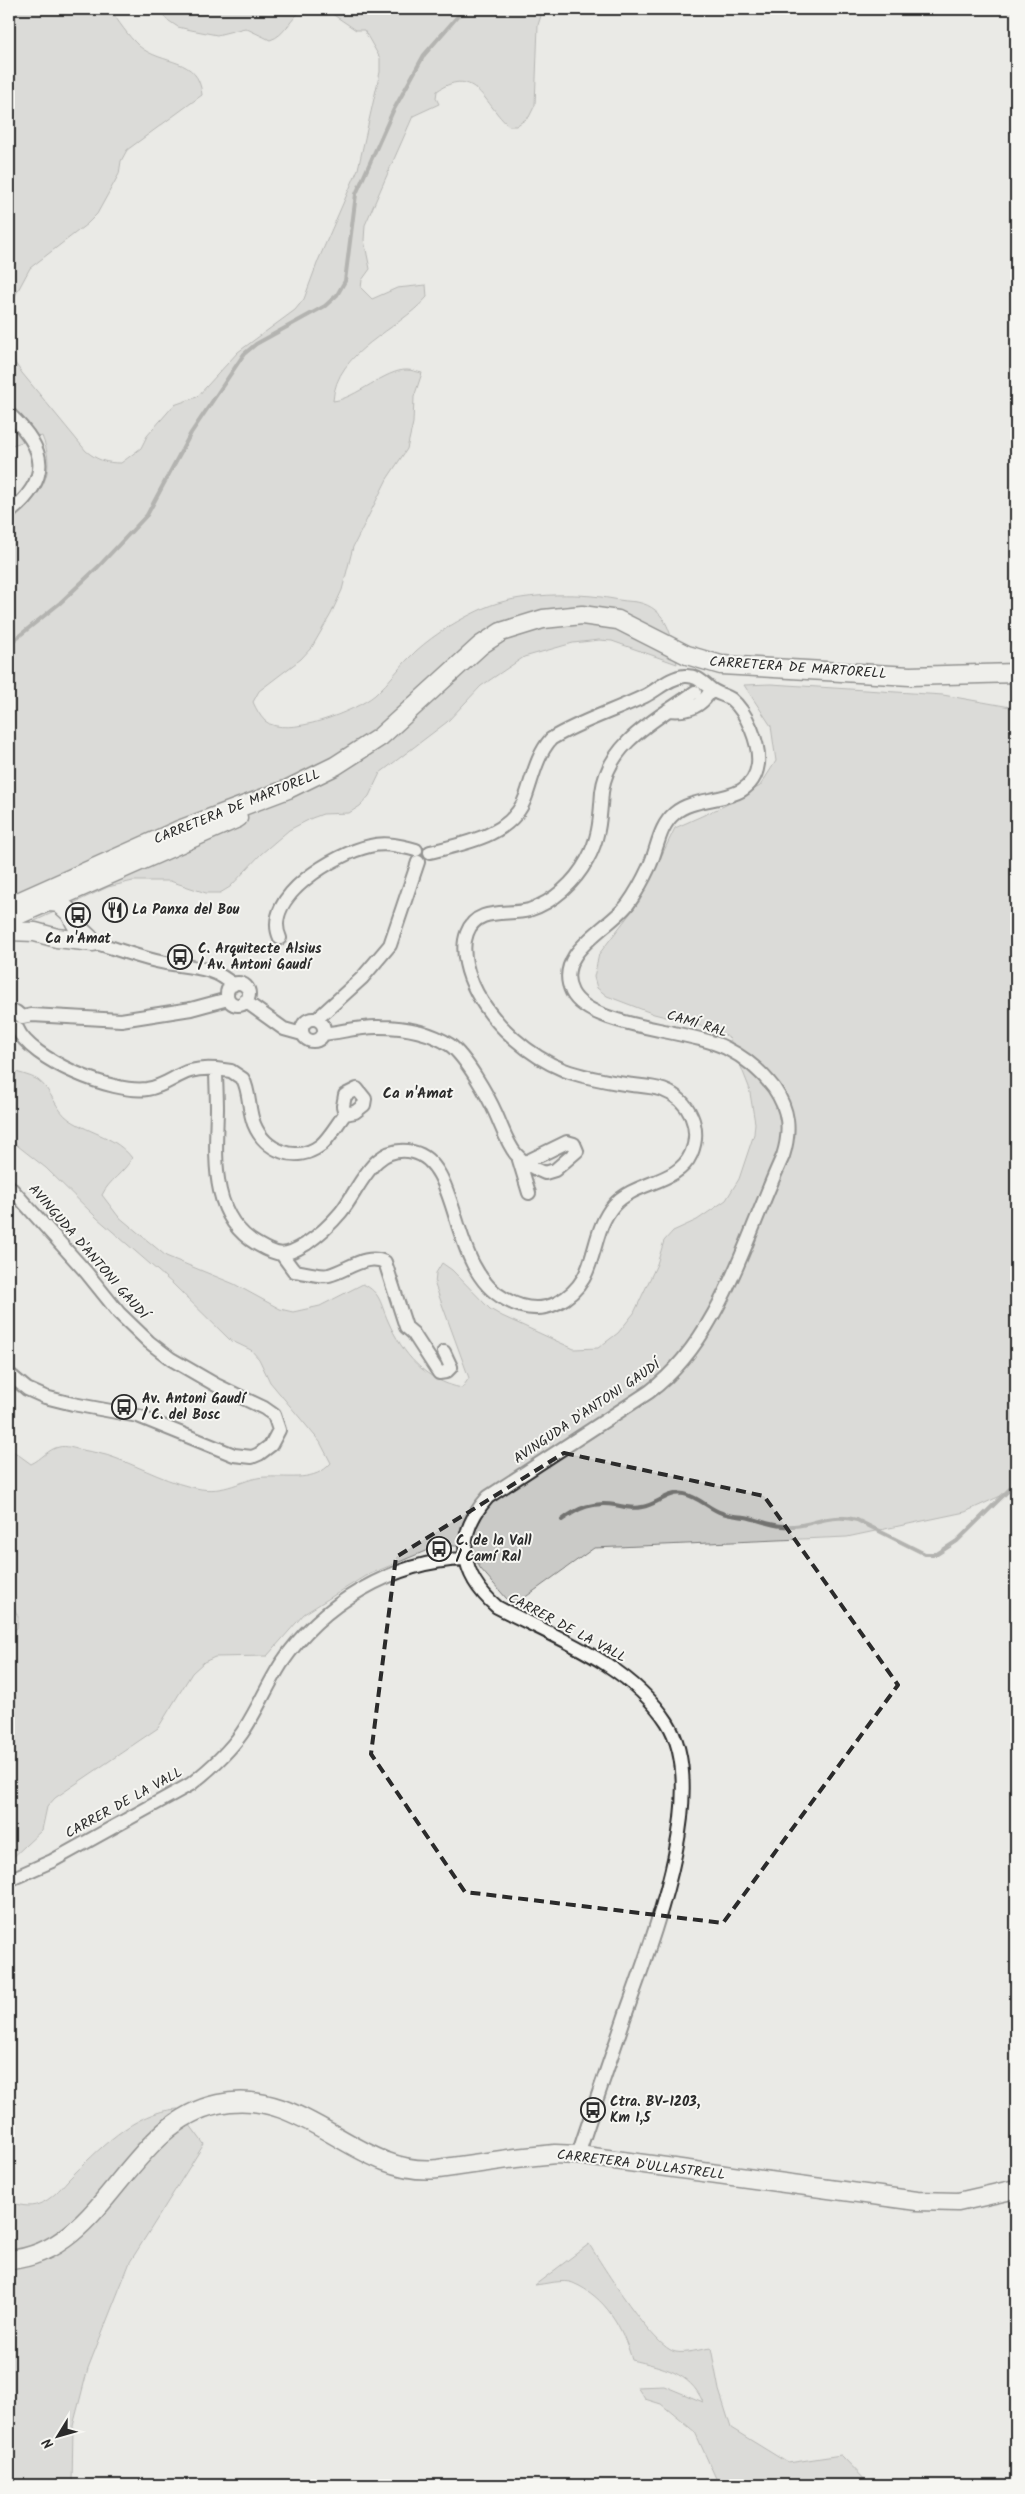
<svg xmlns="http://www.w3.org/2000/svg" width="1025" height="2494" font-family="Kalam,sans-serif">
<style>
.green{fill:#cacac7;stroke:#7a7a79}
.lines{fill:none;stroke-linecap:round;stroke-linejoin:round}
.stream{stroke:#727270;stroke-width:4}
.street-casing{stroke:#2b2b2b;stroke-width:16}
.secondary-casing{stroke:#2b2b2b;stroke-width:21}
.street{stroke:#f6f6f2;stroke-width:12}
.secondary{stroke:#f6f6f2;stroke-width:18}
.marked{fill:none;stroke:#2b2b2b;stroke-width:4;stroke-dasharray:10 6;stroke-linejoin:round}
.labels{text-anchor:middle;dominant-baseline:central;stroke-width:4;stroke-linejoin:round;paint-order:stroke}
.street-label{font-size:14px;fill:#2b2b2b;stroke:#f6f6f2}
.poi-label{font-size:14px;font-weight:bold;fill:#2b2b2b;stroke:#f6f6f2;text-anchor:start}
.neighbourhood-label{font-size:15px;font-weight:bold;fill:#2b2b2b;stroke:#f6f6f2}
</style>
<rect width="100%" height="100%" fill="#eaeae6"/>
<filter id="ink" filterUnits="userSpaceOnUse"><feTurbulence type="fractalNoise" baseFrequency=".02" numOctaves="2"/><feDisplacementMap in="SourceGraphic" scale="10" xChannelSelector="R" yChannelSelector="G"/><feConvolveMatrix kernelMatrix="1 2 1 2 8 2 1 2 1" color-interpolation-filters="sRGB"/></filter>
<g filter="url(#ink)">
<path class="green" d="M9 9H110C118 21 128 36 139 46 162 66 199 56 202 95L127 150 121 161 119 174 97 214 87 224 30 268 9 307V117L12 94 9 93Z
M159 9H304C291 17 285 36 270 40L245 28 217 35 191 30 178 27 166 19Z
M325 9H543L538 25 535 105 529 117 516 126H509C485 106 476 64 437 91L436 98 439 104 413 116 365 225 364 240 370 269 362 280 361 288 372 299 397 288 426 285 427 297C398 331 336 350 333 401 355 399 386 369 407 370 412 370 417 372 422 373L414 397 413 423 407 449 387 479 353 547 342 590 331 614 312 647 301 659 259 691 253 702C256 709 260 716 265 721 286 739 356 711 375 695 390 682 401 664 416 651 436 633 460 619 484 608 518 593 577 592 614 599 622 601 629 601 637 602 668 608 672 637 677 664L612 641 599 640 573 643 524 657 481 686 447 722 380 773 369 796 360 806 349 813 323 814 312 818 289 830 261 854 230 887 220 893H206L170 881H133L108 887 9 933V518L11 520C40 496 58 475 42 436L9 446V341L15 363 22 373 86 451C97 460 106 463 121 463L141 448 147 436 174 405 197 397 238 352 295 310 304 299 318 261 358 169 380 72V58L364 30H356Z
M771 684 943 695 1016 708V1489L965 1512 847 1537 594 1548 513 1606 480 1568 470 1547 440 1545 365 1576 304 1614 267 1656 215 1657 204 1662 192 1673 158 1728 55 1798 47 1807 42 1830 9 1861V1633L17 1628 18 1617 9 1595V1448L31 1464C42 1459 48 1449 59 1447 66 1445 75 1449 82 1450 93 1452 105 1454 115 1458 143 1468 170 1484 201 1489 229 1493 245 1477 267 1477 290 1476 315 1482 331 1463L320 1442 270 1382 259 1359 251 1350 230 1340 173 1284 97 1218 46 1168 9 1139V1070C18 1073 30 1075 38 1080 52 1090 55 1110 70 1120 92 1134 116 1137 132 1158 124 1173 109 1180 102 1195L118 1216 166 1256 234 1284 280 1309 293 1312 320 1306 363 1284C381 1293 380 1303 388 1321 402 1353 425 1381 462 1388L469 1378 435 1285 436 1273 442 1263 452 1270 490 1309 502 1316 574 1349 598 1348 618 1333 634 1313 657 1264 664 1241 673 1231 697 1220 726 1200 739 1179 754 1134 755 1123 749 1087 730 1039 720 1031 654 1014 607 996 597 988 594 977 599 954 639 902 675 828 724 806 760 786 776 761 771 726 744 685Z
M178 2109 204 2144 130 2262 88 2368 73 2426 72 2485H9V2202C18 2205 30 2208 39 2204 51 2200 60 2189 68 2180 97 2151 134 2111 178 2109Z
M589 2244C602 2265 654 2349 676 2352 686 2354 701 2349 711 2348L719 2390 731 2428 788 2463 841 2455 870 2485H719L695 2432 661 2404 645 2399 637 2387 664 2386 703 2402C690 2372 662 2367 632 2360 623 2328 606 2297 573 2283 564 2279 545 2284 535 2285Z"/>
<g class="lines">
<path class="stream" d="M9 644 60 603 98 567 147 515 191 433 244 354 256 344 325 306 337 295 345 281 356 194 393 111 424 55 464 9
M562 1520C578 1508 594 1501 615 1505 624 1507 632 1509 642 1507 657 1505 668 1491 684 1494 699 1497 709 1509 722 1513 730 1516 737 1516 745 1517 757 1519 769 1525 782 1526 810 1529 824 1512 857 1520L925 1554H937L957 1541 1016 1483"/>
<defs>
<path id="street" d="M9 414C47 449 52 478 9 513
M668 710C687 712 702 708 711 689
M430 852C467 843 513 835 526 796 533 776 537 755 551 739 580 721 614 711 645 696 657 690 670 677 685 676 697 675 703 683 711 689 717 694 725 695 731 699 747 712 760 744 758 764 752 808 699 792 675 813 659 826 658 847 650 865 644 878 636 893 628 904 609 929 553 953 572 992 590 1028 689 1029 726 1048 744 1057 761 1071 774 1088 789 1110 791 1130 783 1156 747 1233 720 1340 649 1392L488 1497C454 1535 459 1574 497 1607 557 1638 629 1664 667 1722 712 1792 649 1947 624 2019 609 2064 593 2109 578 2155
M280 938C261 897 337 853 370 846 386 842 401 846 416 850
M93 942C114 948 135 956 156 961 183 968 212 964 233 985
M227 994a11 11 0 1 1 22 0a11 11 0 1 1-22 0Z
M245 1001 284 1029 302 1034
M9 1013 16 1012 22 1017
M22 1017 32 1015 121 1020 191 1009 228 999
M302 1030a11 11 0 1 1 22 0a11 11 0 1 1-22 0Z
M317 1019 362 978 390 945 418 862
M17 1028C30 1060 114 1094 147 1089 175 1084 179 1066 216 1069 216 1082 217 1095 217 1109 216 1156 209 1216 257 1244 279 1257 285 1257 306 1244 319 1235 331 1224 341 1212 361 1187 373 1143 413 1152 462 1163 448 1269 505 1299 521 1308 539 1312 557 1303 601 1281 587 1236 614 1205 635 1181 678 1184 691 1154 702 1128 690 1100 663 1090 651 1086 638 1086 625 1084 605 1081 583 1077 564 1070 529 1056 495 1026 477 993 468 976 460 951 467 933 477 906 507 916 529 910 554 902 575 882 587 860 600 837 600 817 602 792 608 742 659 718 695 692
M323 1034C342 1032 362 1026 380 1027 404 1027 430 1032 450 1045 466 1057 488 1096 496 1114 510 1146 511 1159 545 1173L555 1170 577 1151 574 1144 567 1142 524 1163
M216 1069 231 1071 243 1079C250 1092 248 1109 254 1124 265 1151 296 1164 321 1145 330 1137 337 1124 345 1114L343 1106 345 1095 357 1089 365 1099 364 1105 355 1112 345 1114
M519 1160 529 1193
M9 1186 86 1272 119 1313 149 1342 171 1359 216 1385 264 1408 274 1415 279 1430 271 1445 259 1454 252 1457 234 1455 138 1416 73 1404 45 1397 27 1389 9 1374
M283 1256 294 1271C304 1272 319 1277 329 1275 348 1270 366 1253 385 1262L406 1327 413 1333 439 1373 446 1372 451 1367 444 1352
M9 1880 52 1861 191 1784C210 1769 228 1753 242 1733 257 1711 267 1686 281 1664 321 1604 393 1561 465 1559"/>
<path id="secondary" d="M42 901 59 903 70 913 78 928 93 942
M9 906 179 830 288 789 335 766 380 737 481 645 501 632 543 619 582 615 618 620 687 655 721 665 910 676 1016 673
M9 919 238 818
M9 931 35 932 57 938 93 942
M9 2260C105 2252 127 2123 218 2104 305 2085 357 2178 438 2169L516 2158 555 2154 578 2155 917 2201 958 2202 1016 2189"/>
</defs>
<use href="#street" class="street-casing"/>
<use href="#secondary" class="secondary-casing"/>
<use href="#street" class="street"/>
<use href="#secondary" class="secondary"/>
</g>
</g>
<path d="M0 0H1025V2494H0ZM564 1453 764 1496 898 1685 723 1923 465 1892 371 1754 396 1557Z" fill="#eaeae6" fill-opacity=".55" fill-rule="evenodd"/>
<path class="marked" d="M564 1453 764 1496 898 1685 723 1923 465 1892 371 1754 396 1557Z"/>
<defs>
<symbol id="restaurant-ring" viewBox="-11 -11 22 22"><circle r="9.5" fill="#f6f6f2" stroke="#2b2b2b" stroke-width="1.5"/><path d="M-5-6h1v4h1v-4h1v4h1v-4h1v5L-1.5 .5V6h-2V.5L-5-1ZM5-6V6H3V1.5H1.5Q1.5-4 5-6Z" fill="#2b2b2b"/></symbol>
<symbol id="bus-ring" viewBox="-11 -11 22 22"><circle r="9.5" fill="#f6f6f2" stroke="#2b2b2b" stroke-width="1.5"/><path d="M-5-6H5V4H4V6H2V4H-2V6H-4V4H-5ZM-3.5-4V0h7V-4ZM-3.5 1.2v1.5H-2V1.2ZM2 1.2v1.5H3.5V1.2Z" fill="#2b2b2b"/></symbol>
</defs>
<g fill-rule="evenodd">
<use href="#restaurant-ring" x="101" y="896" width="28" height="28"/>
<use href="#bus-ring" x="64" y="901" width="28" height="28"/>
<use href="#bus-ring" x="166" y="943" width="28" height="28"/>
<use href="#bus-ring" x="110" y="1393" width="28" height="28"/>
<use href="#bus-ring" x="425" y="1535" width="28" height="28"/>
<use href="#bus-ring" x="579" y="2096" width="28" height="28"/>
</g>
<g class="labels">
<g class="street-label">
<text transform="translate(798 668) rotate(4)">CARRETERA DE MARTORELL</text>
<text transform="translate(237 807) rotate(-22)">CARRETERA DE MARTORELL</text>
<text transform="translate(697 1024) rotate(17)">CAMÍ RAL</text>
<text transform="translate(88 1252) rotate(49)">AVINGUDA D'ANTONI GAUDÍ</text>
<text transform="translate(587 1412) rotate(-34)">AVINGUDA D'ANTONI GAUDÍ</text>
<text transform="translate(567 1628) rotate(28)">CARRER DE LA VALL</text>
<text transform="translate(124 1803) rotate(-29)">CARRER DE LA VALL</text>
<text transform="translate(641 2165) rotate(7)">CARRETERA D'ULLASTRELL</text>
</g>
<g class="poi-label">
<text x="132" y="910">La Panxa del Bou</text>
<text x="78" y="939" text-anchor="middle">Ca n'Amat</text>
<text x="198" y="949">C. Arquitecte Alsius<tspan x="198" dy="16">/ Av. Antoni Gaudí</tspan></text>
<text x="142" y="1399">Av. Antoni Gaudí<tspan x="142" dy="16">/ C. del Bosc</tspan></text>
<text x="456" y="1541">C. de la Vall<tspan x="456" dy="16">/ Camí Ral</tspan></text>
<text x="610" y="2102">Ctra. BV-1203,<tspan x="610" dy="16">Km 1,5</tspan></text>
</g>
<g class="neighbourhood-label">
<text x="418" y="1094">Ca n'Amat</text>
</g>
</g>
<rect width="1025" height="2494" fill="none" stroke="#f6f6f2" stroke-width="30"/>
<rect x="15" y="15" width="995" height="2464" fill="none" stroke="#2b2b2b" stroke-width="2" filter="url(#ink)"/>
<g transform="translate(58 2436) rotate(233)" stroke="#f6f6f2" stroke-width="4" paint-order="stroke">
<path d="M0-4L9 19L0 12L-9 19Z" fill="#2b2b2b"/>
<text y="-8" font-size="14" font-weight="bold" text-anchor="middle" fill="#2b2b2b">N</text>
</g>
</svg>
